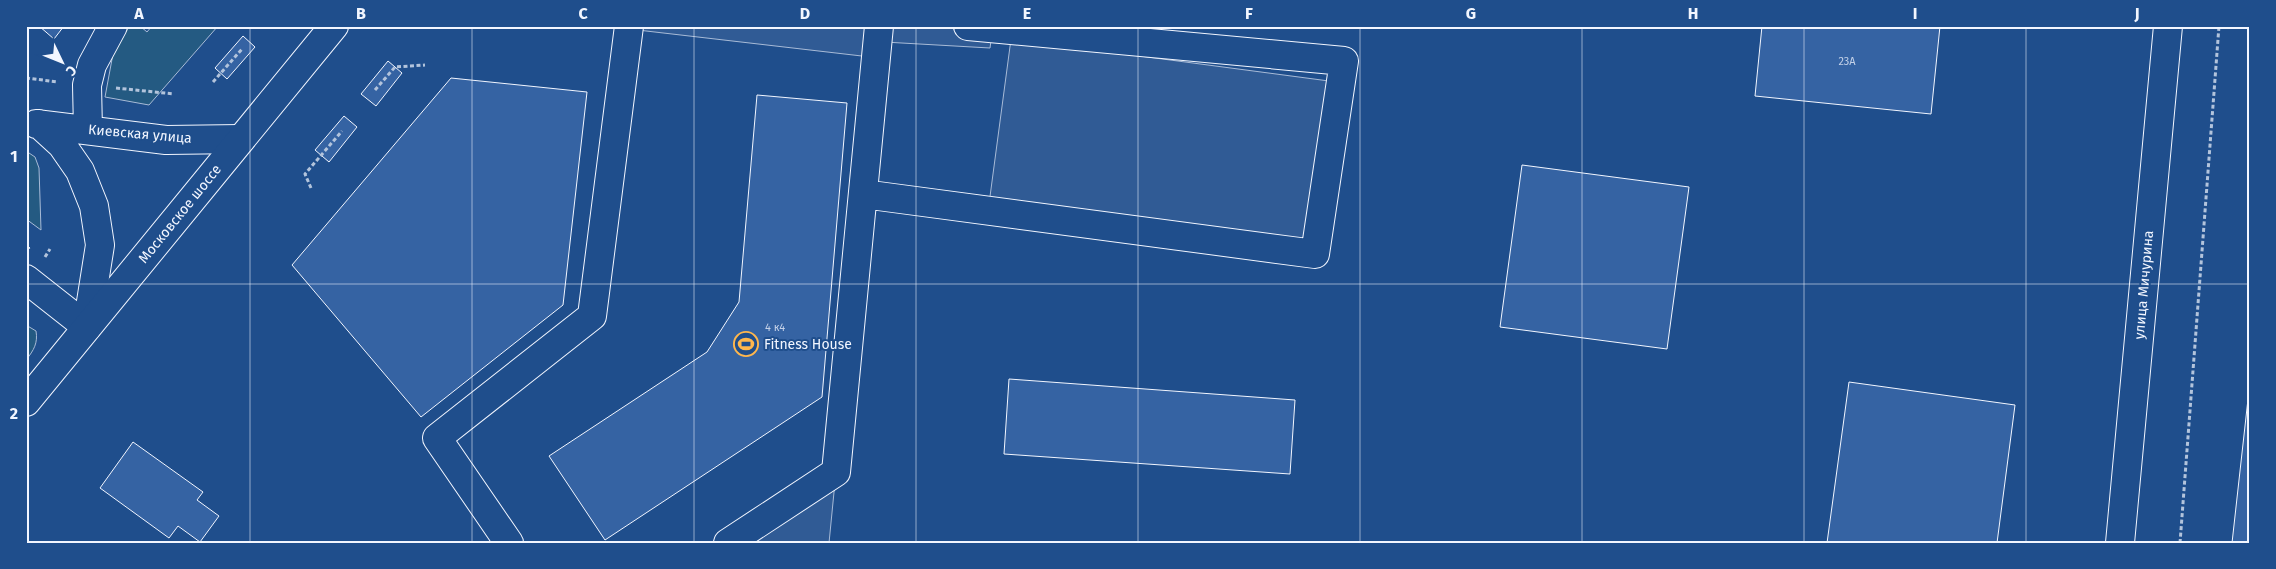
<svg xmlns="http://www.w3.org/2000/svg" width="2276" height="569" font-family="'Fira Sans',sans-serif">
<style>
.green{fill:#245a82;stroke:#a8bbd7}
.parking{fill:#305b95;stroke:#a8bbd7}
.building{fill:#3563a3;stroke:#f2f6ff}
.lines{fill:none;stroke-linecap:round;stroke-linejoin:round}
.minor-casing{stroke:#f2f6ff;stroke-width:30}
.major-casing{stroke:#f2f6ff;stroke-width:30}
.path{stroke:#b3c4dc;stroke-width:3;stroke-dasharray:4 2.5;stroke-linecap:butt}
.minor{stroke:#1f4e8c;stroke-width:28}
.major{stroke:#1f4e8c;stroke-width:28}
.fence{stroke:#f2f6ff;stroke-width:1;stroke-dasharray:6 2.5;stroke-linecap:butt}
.grid{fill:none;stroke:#f2f6ff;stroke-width:1;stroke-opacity:0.55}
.labels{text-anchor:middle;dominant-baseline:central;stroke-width:4;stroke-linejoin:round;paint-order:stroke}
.number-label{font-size:11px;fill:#c3d1e8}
.street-label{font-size:14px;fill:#f2f6ff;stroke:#1f4e8c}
.poi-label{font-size:14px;fill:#f2f6ff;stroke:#1f4e8c;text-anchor:start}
.neatline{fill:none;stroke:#f2f6ff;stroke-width:2}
.grid-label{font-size:16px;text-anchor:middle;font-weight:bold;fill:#f2f6ff}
</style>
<rect width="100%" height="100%" fill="#1f4e8c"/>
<path class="green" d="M130 26H140L147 32 152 26H218L149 105 105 97 115 43Z
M26 151 35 157 39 168 41 230 26 219Z
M26 325 36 331C38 343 34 350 26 360Z"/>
<path class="parking" d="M603 26H993L990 48 884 42 879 58Z
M1011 39 1329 81 1307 246 989 204Z
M836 472 829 543H728Z"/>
<path class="building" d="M39 26H64L54 39Z
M1762 26H1940L1931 114 1755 96Z
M243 36 255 47 227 79 215 68Z
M388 61 402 73 376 106 361 94Z
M451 78 587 92 563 305 421 417 292 265Z
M757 95 847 103 822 397 605 540 549 456 707 352 739 302Z
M344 116 357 127 329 162 315 150Z
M1522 165 1689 187 1667 349 1500 327Z
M1009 379 1295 400 1290 474 1004 454Z
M2250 381V543H2232Z
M1849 382 2015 405 1997 543H1827Z
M133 442 203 492 197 500 219 516 200 542 178 526 169 538 100 488Z"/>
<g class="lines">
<defs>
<path id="minor" d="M36 124 166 140 241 139
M39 124 62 145 80 171 94 206 100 245 87 327
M88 130 87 85 92 65 113 26
M863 194 1315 254 1344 61 968 26
M26 279 87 327
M509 543 437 438 592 316 629 26
M728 543 836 472 879 26"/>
<path id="major" d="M26 402 334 26
M2120 543 2168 26"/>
</defs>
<use href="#minor" class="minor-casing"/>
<use href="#major" class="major-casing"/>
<path class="path" d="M26 78 58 82
M213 82 242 49
M116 88 174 94
M375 90 395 67 425 65
M311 188 305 174 342 131
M45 257 50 249
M2180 543 2219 26"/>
<use href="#minor" class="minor"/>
<use href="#major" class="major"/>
<path class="fence" d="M26 85H29
M26 245 30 248 26 253"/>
</g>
<path class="grid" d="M250 26V543M472 26V543M694 26V543M916 26V543M1138 26V543M1360 26V543M1582 26V543M1804 26V543M2026 26V543M26 284H2250"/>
<defs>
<symbol id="stadium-ring" viewBox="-11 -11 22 22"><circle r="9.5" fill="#1f4e8c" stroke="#ffb74d" stroke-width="1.5"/><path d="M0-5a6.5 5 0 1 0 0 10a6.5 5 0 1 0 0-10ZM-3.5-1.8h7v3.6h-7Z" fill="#ffb74d"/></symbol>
</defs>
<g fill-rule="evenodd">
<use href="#stadium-ring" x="732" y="330" width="28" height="28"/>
</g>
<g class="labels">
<g class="number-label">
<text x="1847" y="61">23А</text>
<text x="775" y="327">4 к4</text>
</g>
<g class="street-label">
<text transform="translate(140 134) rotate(5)">Киевская улица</text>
<text transform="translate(180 214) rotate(-51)">Московское шоссе</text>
<text transform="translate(2144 285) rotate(-85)">улица Мичурина</text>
</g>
<g class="poi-label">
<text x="764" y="344">Fitness House</text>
</g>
</g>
<rect width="2276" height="569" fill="none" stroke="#1f4e8c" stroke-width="55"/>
<g transform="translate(62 62) rotate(133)" stroke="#1f4e8c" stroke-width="4" paint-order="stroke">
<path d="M0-4L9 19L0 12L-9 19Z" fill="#f2f6ff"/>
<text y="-8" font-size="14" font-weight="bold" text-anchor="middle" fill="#f2f6ff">С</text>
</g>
<rect x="28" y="28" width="2220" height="514" class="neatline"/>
<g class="grid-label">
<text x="139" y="19">A</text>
<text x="361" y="19">B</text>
<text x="583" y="19">C</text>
<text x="805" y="19">D</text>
<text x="1027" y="19">E</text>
<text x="1249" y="19">F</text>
<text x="1471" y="19">G</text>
<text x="1693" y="19">H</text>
<text x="1915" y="19">I</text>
<text x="2137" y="19">J</text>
<text x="14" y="162">1</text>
<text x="14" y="419">2</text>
</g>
</svg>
